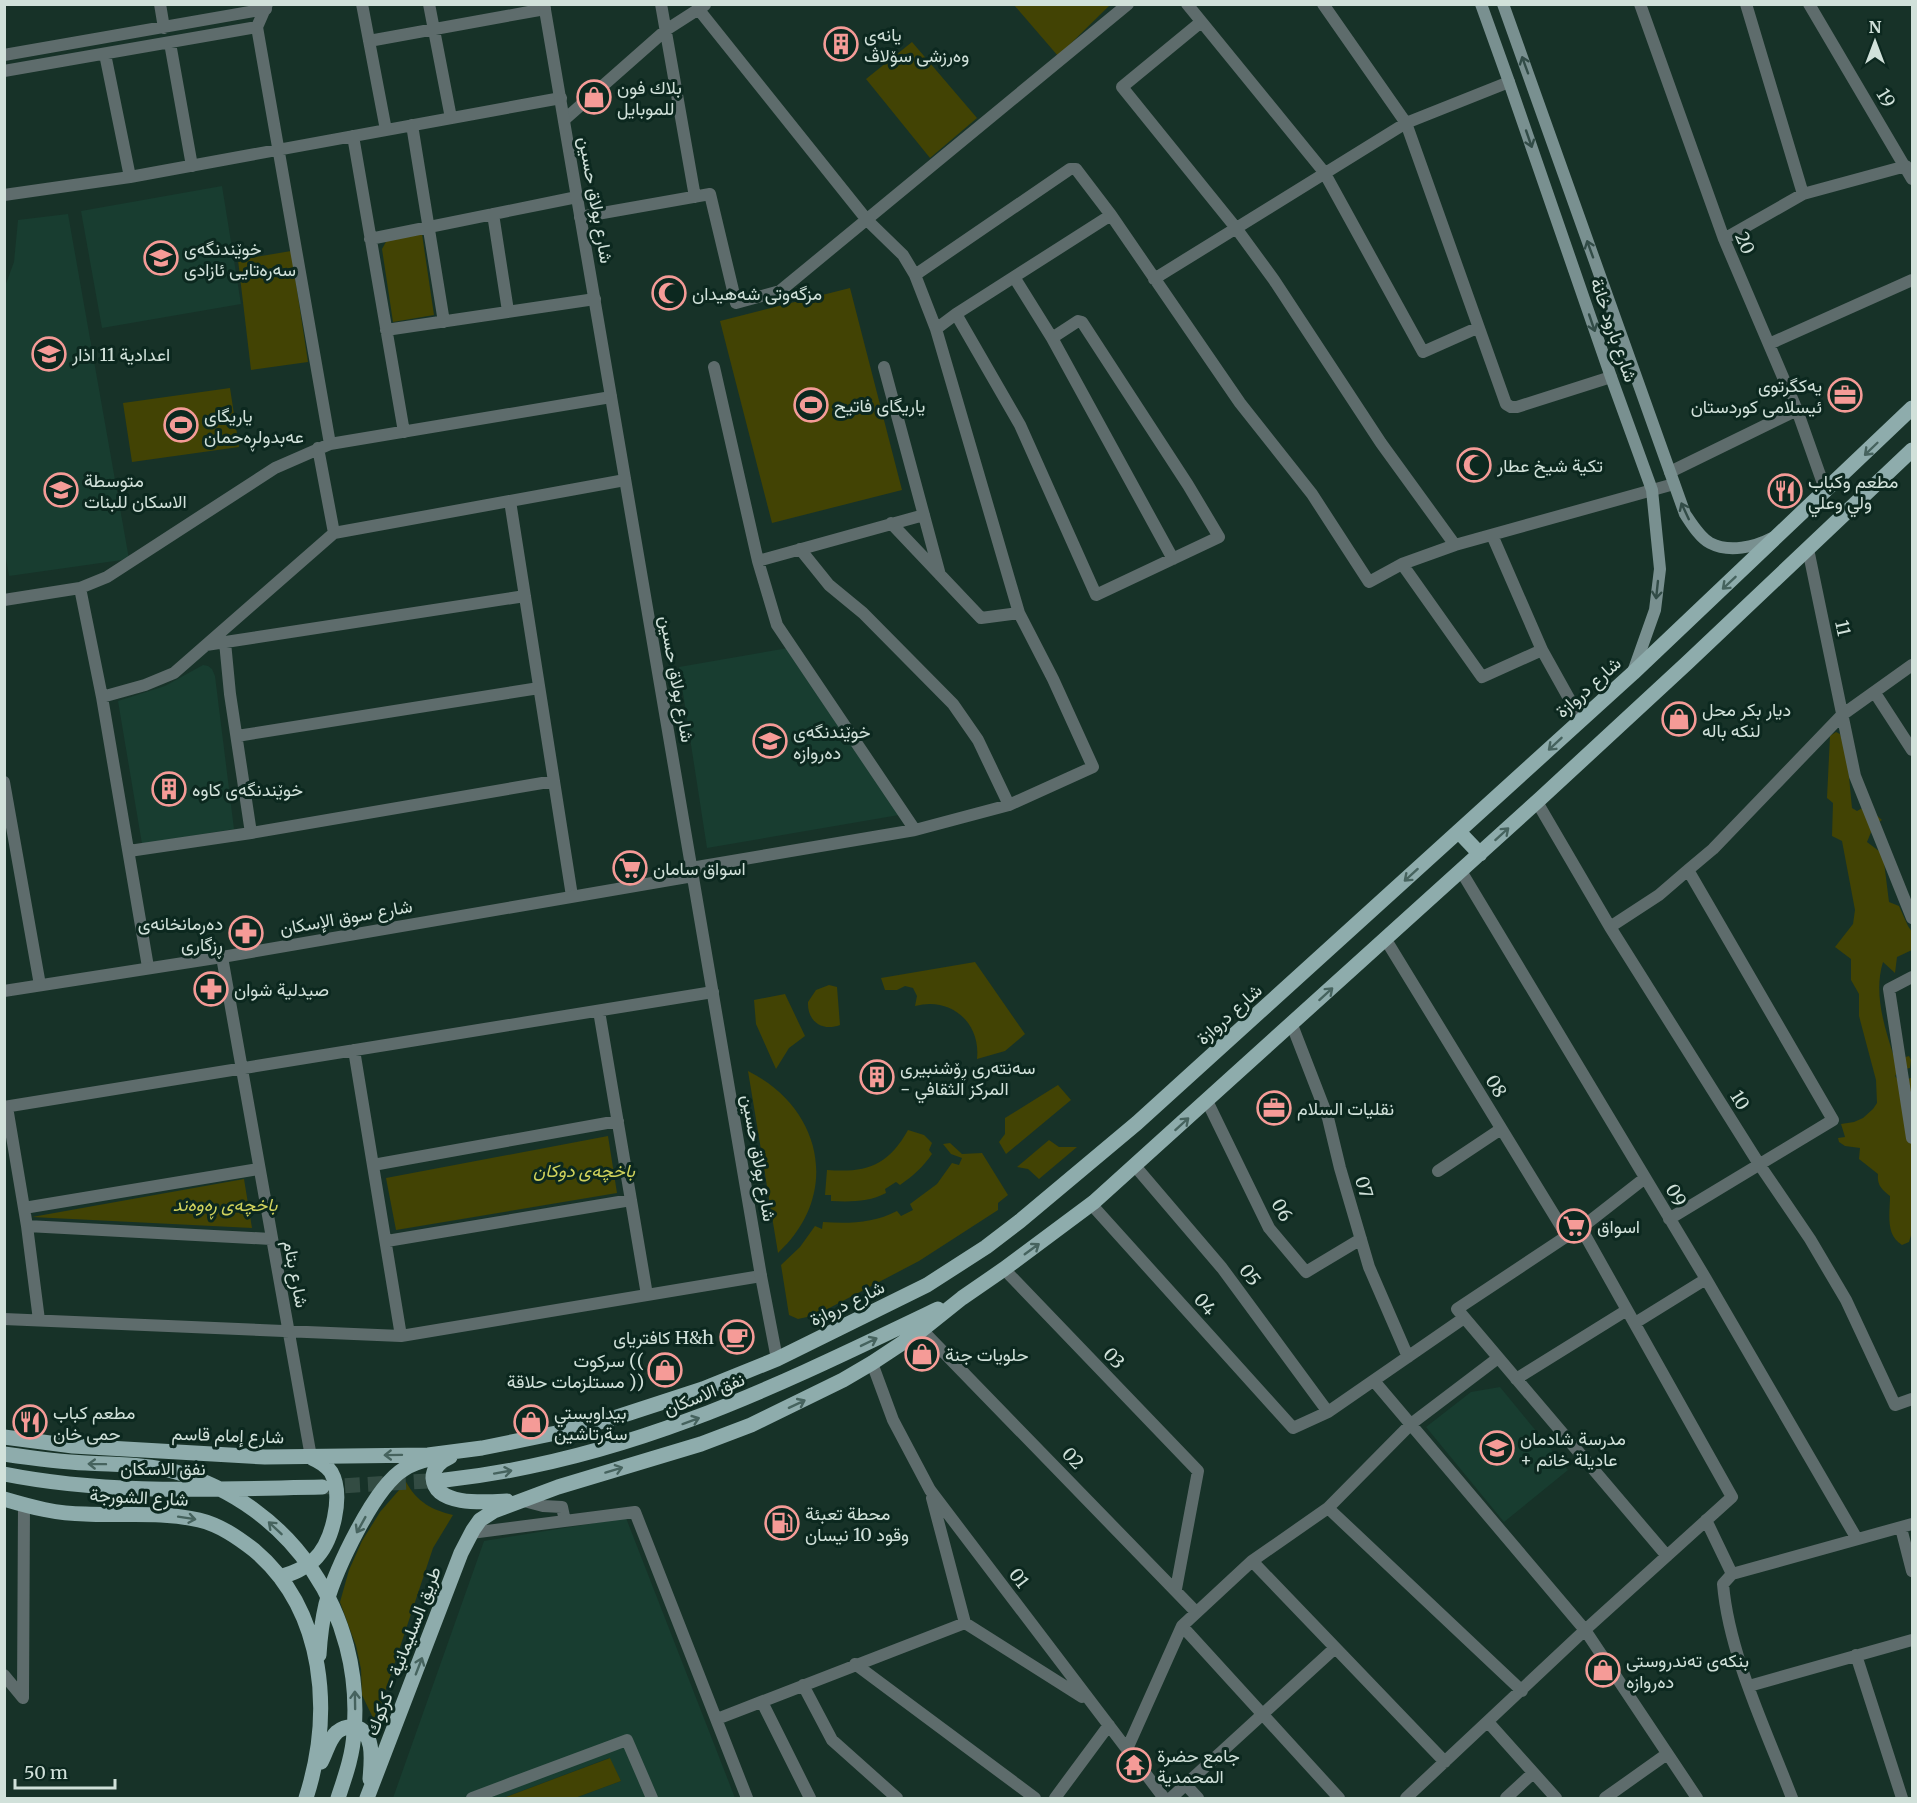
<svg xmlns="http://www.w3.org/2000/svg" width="1917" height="1803" font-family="Merriweather,Vazirmatn,serif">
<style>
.built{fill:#183d30}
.green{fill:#424304}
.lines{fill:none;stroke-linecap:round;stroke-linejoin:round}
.primary-tunnel{stroke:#334c43;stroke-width:15;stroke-dasharray:15 8;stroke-linecap:butt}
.minor{stroke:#5e6c6c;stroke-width:12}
.tertiary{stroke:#5e6c6c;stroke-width:12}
.secondary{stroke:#799090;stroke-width:12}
.primary{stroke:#8eacac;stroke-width:15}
.oneway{stroke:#324c47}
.oneway2{stroke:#46635e}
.labels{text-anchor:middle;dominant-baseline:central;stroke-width:6;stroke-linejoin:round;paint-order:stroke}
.poi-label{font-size:18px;fill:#d1e1da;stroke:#0c281f;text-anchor:start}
.street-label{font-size:18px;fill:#d1e1da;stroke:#0c281f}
.park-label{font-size:18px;font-style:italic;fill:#d1d35c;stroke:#0c281f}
</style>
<rect width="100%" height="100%" fill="#173228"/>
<path class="built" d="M222 186 241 304 102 328 81 211Z
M68 214 129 559 9 576 4 547V289L14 262 18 220Z
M788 648 899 815 707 848 679 667Z
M203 665 208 666 212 669 215 676 234 829 142 844 118 701 165 686Z
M1500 1387 1568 1470 1504 1522 1426 1427 1471 1392Z
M626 1518 735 1798H575L621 1781 609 1758 503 1798H393L484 1541Z"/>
<path class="green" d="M1014 5H1110L1058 56Z
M912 42 977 118 930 158 866 79Z
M422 234 434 315 393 322 382 249 387 240Z
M291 251 308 362 251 370 238 260Z
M850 288 902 490 772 523 720 321Z
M230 388 239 447 132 462 123 403Z
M1836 732 1840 734 1847 756 1852 808 1857 811 1866 806 1882 820 1874 825 1867 842 1883 854 1889 902 1899 906 1908 926 1912 932V950L1897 957 1895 973 1883 962C1873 994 1885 1029 1895 1060L1909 1056 1911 1060 1910 1068 1899 1070 1895 1076 1902 1085 1910 1078H1912V1232L1909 1242 1902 1245C1885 1235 1890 1213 1890 1196 1881 1189 1877 1185 1878 1174L1859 1159 1860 1148 1845 1146 1839 1142 1838 1138 1845 1137 1841 1124 1854 1122 1863 1118 1873 1109 1877 1103 1876 1080 1859 1016V994L1851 980V959L1835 947 1853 924 1855 910 1842 841 1832 836 1833 803 1827 798 1830 736Z
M975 962 1025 1034 1005 1051 977 1059C981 1023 951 996 915 1006L917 996 913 988 905 986 897 990H885L881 978Z
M829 985 837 987 840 1025C822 1032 807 1021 808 1002L816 990Z
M785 994 805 1036 789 1048 776 1069 756 1024 754 1000Z
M748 1071C823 1108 841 1195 778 1253Z
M1058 1085 1071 1100 1006 1154 999 1142 1005 1134V1118Z
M908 1130 924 1135 932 1143 929 1150 932 1154C923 1167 913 1176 900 1185L896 1182 885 1189 886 1193C869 1202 850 1202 831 1201V1195H825L827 1170C866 1173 888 1166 908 1130Z
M608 1136 617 1193 396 1230 386 1178Z
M1049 1140 1059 1147H1077L1039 1179 1028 1169 1017 1167Z
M950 1143 962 1154 982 1153 1008 1195 998 1203V1210L919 1261 816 1315 798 1319 789 1315 781 1265 800 1247 815 1226 822 1229 823 1222C848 1224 874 1223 897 1211L901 1216 913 1210 910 1204 937 1184 952 1163 959 1165 962 1158 951 1154 943 1144Z
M244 1179 252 1228 32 1217Z
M406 1482C417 1502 432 1510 453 1515L433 1548 375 1722 362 1695 361 1669 356 1646 340 1602 349 1570 362 1541 380 1512Z
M610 1758 621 1781 575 1798H503Z"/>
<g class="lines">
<path class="primary-tunnel" d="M322 1487 445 1480"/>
<path class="minor" d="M160 4 164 28
M267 4 257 27 330 444
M362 4 386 130
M429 4 451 118
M661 4 695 197
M1187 4 1324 172 1423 352 1477 328
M1323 4 1406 123 1506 404 1511 407H1517L1611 377
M1640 4 1724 239 1797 410 1826 492
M1746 4 1803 194
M1809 4 1912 179
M1201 22 1122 87 1236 228 1274 280 1381 443 1455 545
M369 41 545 9
M170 43 192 166
M105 54 130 177
M4 55 266 9
M4 71 257 27
M564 120 666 30 705 5
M412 125 444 322
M353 136 404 432
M4 195 130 177 561 98
M493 214 508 311
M580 217 710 194 736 303 780 291 1128 4
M370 239 577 197
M1724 239 1803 194 1906 166
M915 275 1070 169H1076L1111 215 1240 403 1312 494 1369 582 1402 564 1455 545 1674 484
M1014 277 1052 338 1173 559
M1154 279 1406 123 1509 82
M956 314 1020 425 1096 595 1219 537 1188 485 1082 322 1078 321 1052 338
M936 329 956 314 1111 215
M386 330 595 299
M1769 344 1912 280
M714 367 758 561 777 625 915 830
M884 367 940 575
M318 448 334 533
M1670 472 1797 410
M510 501 572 896
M891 523 981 618 1019 613
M800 549 829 585 863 613 953 704 978 740 1009 805
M1808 549 1855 776 1912 918
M758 561 924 515
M1402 564 1482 677 1542 650 1492 535
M80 588 102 697 148 967
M4 600 80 588 107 577 275 468 330 444 611 397
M225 642 230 694 251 833
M206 645 525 596
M1542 650 1581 720
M1875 693 1912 750
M102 697 145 685 174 673 334 533 625 480
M237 736 539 688
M4 782 40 985
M1537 802 1610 927 1759 1164 1810 1239 1846 1300 1895 1405 1912 1399
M129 851 251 833 554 781
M691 868 915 830 1009 805 1093 767 1053 679 1019 613 936 329 915 275 903 255 867 220 699 10
M1461 871 1706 1279 1857 1539
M1610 927 1659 895 1688 870 1713 849 1842 715 1912 665
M1386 940 1567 1236 1581 1228 1645 1178
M222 957 311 1457
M1912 977 1889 989 1912 1138
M599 1011 647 1295
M1292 1025 1328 1118 1340 1168 1369 1267 1408 1357
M354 1050 401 1336
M1207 1101 1269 1228 1306 1272 1361 1239
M4 1107 713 992
M7 1107 27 1226 39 1320
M373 1165 618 1121
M1135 1166 1222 1268 1328 1412
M1438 1171 1501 1129
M1091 1204 1293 1428 1328 1412 1464 1318
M24 1208 258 1169
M1669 1219 1833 1120 1688 870
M27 1226 271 1239
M1567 1236 1457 1309 1667 1556
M387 1241 631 1200
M1004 1269 1198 1471 1176 1589
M4 1319 401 1336 761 1276
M1635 1323 1706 1279
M922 1330 1196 1612
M872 1363 893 1420 930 1490 1164 1798
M1516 1379 1627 1310
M1374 1381 1585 1630 1697 1798
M932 1498 965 1623 1082 1697
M524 1501 543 1506 562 1507 565 1521
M1328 1508 1522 1691
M1706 1520 1732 1574
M1901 1528 1912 1571
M471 1533 635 1512 747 1798
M1252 1561 1445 1762
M1182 1626 1339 1798
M1856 1655 1902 1798
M855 1664 1035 1798
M4 1675 23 1698
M803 1685 832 1740 897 1798
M1749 1686 1912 1640
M23 1698 24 1505
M762 1702 810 1798
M717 1719 965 1623
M1488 1722 1556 1798
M1127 1749 1182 1626 1252 1561 1328 1508 1411 1424 1498 1358
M1186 1785 1198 1798
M472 1798 627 1740 652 1798
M1055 1798 1109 1725
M1171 1798 1335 1648
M1406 1798 1585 1630 1732 1497 1581 1228
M1506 1798 1533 1773
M1605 1798 1667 1754
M1792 1798C1767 1732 1729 1655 1723 1584L1732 1574 1912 1524"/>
<path class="tertiary" d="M544 4 761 1276 777 1359
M4 991 222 957 693 876"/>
<path class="secondary" d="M1481 4 1509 82 1611 377 1652 490 1660 569 1655 610 1633 672
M1503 4 1685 514C1691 523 1700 538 1710 543 1729 553 1755 547 1772 538"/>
<path class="primary" d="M1459 832 1480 854
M4 1437 73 1446 265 1457 428 1455 482 1448 556 1433 608 1420 703 1389 777 1359 927 1285 986 1247 1020 1221 1137 1123 1633 673 1912 408
M4 1454C31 1458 59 1462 86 1463 117 1465 146 1464 176 1472 292 1505 364 1614 354 1732 353 1755 345 1777 338 1798
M450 1457C441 1461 433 1467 433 1478 435 1507 488 1502 507 1501
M4 1474C109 1495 216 1489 322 1487
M445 1480C628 1460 775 1387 938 1309
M4 1499C31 1507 57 1514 85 1514 123 1516 161 1511 199 1520 220 1525 237 1537 254 1550 326 1611 333 1714 306 1798
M280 1577C293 1573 304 1569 314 1560 333 1542 344 1495 331 1472 326 1465 319 1461 312 1458
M319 1655C320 1638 322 1621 326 1604 336 1569 374 1487 404 1469 412 1464 421 1461 430 1459
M321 1762C326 1753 329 1739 337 1732 342 1728 349 1726 355 1727 376 1732 371 1764 370 1779
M367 1798 461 1553 473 1530 480 1520 494 1511 558 1487 701 1444 751 1425 843 1380 872 1363 922 1330 962 1298 1004 1269 1094 1202 1541 798 1687 663 1912 450"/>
</g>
<defs><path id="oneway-shaft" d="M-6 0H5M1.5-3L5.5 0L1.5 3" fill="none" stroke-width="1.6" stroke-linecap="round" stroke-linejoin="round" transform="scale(1.5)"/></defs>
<g class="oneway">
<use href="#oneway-shaft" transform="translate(1525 65) rotate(-110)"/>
<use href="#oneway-shaft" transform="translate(1529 139) rotate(71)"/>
<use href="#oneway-shaft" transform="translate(1590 249) rotate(-110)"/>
<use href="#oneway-shaft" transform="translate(1592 323) rotate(71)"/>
<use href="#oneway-shaft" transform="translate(1685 511) rotate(-115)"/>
<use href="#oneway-shaft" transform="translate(1657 590) rotate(96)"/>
</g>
<g class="oneway2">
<use href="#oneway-shaft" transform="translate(1871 449) rotate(136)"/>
<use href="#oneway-shaft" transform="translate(1729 583) rotate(137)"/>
<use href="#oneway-shaft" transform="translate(1555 744) rotate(137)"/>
<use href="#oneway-shaft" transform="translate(1502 834) rotate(-42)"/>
<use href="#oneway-shaft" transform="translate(1411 875) rotate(138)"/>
<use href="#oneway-shaft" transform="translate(1326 994) rotate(-42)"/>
<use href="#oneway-shaft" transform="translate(1182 1124) rotate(-42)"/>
<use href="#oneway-shaft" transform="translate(1032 1249) rotate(-36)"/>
<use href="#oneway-shaft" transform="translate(869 1342) rotate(-26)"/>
<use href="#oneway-shaft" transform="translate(797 1404) rotate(-25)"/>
<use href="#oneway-shaft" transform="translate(691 1421) rotate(-20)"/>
<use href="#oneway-shaft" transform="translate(393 1455) rotate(179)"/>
<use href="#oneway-shaft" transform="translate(97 1464) rotate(-179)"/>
<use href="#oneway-shaft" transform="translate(614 1470) rotate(-17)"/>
<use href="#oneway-shaft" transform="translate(503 1472) rotate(-10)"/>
<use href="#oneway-shaft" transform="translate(187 1518) rotate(9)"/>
<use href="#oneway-shaft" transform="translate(361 1525) rotate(119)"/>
<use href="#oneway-shaft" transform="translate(275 1528) rotate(-137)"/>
<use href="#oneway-shaft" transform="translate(419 1666) rotate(-69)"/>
<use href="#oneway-shaft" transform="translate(355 1700) rotate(-91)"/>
</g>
<defs>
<symbol id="building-ring" viewBox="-11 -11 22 22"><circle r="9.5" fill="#0c281f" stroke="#f59b97" stroke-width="1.5"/><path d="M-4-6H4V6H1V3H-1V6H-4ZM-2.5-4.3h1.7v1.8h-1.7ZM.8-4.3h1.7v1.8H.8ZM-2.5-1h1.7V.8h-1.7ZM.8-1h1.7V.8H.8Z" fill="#f59b97"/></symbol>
<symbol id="shop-ring" viewBox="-11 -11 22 22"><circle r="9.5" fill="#0c281f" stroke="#f59b97" stroke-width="1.5"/><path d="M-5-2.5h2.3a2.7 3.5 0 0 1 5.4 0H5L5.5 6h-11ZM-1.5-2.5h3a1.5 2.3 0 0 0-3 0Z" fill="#f59b97"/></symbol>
<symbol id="school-ring" viewBox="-11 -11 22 22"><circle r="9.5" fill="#0c281f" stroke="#f59b97" stroke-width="1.5"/><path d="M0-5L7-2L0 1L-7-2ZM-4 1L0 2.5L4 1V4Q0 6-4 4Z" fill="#f59b97"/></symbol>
<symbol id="mosque-ring" viewBox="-11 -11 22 22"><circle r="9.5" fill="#0c281f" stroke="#f59b97" stroke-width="1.5"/><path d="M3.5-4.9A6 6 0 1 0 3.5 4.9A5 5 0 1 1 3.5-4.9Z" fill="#f59b97"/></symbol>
<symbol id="office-ring" viewBox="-11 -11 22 22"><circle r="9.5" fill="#0c281f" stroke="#f59b97" stroke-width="1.5"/><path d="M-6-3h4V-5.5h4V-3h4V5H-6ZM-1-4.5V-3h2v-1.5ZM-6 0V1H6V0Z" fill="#f59b97"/></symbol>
<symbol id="stadium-ring" viewBox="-11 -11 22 22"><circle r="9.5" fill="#0c281f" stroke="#f59b97" stroke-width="1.5"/><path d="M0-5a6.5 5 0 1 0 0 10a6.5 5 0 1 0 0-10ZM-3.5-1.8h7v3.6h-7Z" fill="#f59b97"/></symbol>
<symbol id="restaurant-ring" viewBox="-11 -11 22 22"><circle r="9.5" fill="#0c281f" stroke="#f59b97" stroke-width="1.5"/><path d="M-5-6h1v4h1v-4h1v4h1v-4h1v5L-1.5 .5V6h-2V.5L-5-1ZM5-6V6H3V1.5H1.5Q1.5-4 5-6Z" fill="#f59b97"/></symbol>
<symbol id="supermarket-ring" viewBox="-11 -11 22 22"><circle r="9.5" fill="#0c281f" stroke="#f59b97" stroke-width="1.5"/><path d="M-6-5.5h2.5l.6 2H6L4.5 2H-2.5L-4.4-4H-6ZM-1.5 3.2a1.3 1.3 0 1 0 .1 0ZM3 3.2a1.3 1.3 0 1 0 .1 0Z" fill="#f59b97"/></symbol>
<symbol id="pharmacy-ring" viewBox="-11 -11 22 22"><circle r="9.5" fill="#0c281f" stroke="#f59b97" stroke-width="1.5"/><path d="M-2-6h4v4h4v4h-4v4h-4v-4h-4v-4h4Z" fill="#f59b97"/></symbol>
<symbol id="cafe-ring" viewBox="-11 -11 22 22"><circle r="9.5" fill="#0c281f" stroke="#f59b97" stroke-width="1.5"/><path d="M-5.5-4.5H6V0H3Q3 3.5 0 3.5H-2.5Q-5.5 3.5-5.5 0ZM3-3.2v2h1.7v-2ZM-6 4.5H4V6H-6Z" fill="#f59b97"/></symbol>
<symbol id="fuel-ring" viewBox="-11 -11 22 22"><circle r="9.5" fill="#0c281f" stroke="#f59b97" stroke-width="1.5"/><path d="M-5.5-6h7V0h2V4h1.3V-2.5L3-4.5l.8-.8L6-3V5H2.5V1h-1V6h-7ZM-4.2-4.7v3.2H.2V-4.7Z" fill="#f59b97"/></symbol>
<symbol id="temple-ring" viewBox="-11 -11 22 22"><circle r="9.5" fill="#0c281f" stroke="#f59b97" stroke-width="1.5"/><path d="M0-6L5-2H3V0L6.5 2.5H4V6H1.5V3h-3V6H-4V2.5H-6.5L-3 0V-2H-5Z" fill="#f59b97"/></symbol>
</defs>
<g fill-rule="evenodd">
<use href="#building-ring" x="822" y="25" width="38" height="38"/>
<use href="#shop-ring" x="575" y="78" width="38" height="38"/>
<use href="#school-ring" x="142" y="239" width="38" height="38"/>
<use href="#mosque-ring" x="650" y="274" width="38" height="38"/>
<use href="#school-ring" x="30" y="335" width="38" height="38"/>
<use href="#office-ring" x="1826" y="376" width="38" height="38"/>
<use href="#stadium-ring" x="792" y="386" width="38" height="38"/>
<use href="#stadium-ring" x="162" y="406" width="38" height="38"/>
<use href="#mosque-ring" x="1455" y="446" width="38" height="38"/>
<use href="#school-ring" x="42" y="471" width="38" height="38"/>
<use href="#restaurant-ring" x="1766" y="472" width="38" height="38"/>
<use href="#shop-ring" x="1660" y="700" width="38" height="38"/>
<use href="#school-ring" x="751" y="722" width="38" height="38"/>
<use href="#building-ring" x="150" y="770" width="38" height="38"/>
<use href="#supermarket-ring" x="611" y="849" width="38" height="38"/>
<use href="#pharmacy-ring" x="227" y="914" width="38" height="38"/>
<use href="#pharmacy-ring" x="192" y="970" width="38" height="38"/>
<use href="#building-ring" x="858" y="1058" width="38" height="38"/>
<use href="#office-ring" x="1255" y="1089" width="38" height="38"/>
<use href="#supermarket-ring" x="1555" y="1207" width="38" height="38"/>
<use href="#cafe-ring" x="718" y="1318" width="38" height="38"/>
<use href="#shop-ring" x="903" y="1335" width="38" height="38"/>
<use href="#shop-ring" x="646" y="1351" width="38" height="38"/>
<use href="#restaurant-ring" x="11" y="1403" width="38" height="38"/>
<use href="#shop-ring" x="512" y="1403" width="38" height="38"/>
<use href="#school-ring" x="1478" y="1429" width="38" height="38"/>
<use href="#fuel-ring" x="763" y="1504" width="38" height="38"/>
<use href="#shop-ring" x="1584" y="1651" width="38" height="38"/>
<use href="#temple-ring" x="1115" y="1746" width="38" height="38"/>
</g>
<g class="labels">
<g class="poi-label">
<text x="864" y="34">یانەی<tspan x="864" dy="21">وەرزشی سۆلاڤ</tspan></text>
<text x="617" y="87">بلاك فون<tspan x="617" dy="21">للموبايل</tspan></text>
<text x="184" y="248">خوێندنگەی<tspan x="184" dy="21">سەرەتایی ئازادی</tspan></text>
<text x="692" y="293">مزگەوتی شەهیدان</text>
<text x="72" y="354">اعدادية 11 اذار</text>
<text x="1822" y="385" text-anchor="end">یەکگرتوی<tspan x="1822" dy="21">ئیسلامی کوردستان</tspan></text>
<text x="834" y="405">یاریگای فاتیح</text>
<text x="204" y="415">یاریگای<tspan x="204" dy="21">عەبدولڕەحمان</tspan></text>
<text x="1497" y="465">تكية شيخ عطار</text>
<text x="84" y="480">متوسطة<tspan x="84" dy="21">الاسكان للبنات</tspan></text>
<text x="1808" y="481">مطعم وكباب<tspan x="1808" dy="21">ولي وعلي</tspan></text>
<text x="1702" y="709">ديار بكر محل<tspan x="1702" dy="21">لنكه باله</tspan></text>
<text x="793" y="731">خوێندنگەی<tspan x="793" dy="21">دەروازە</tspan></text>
<text x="192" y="789">خوێندنگەی کاوە</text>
<text x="653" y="868">اسواق سامان</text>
<text x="223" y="923" text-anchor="end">دەرمانخانەی<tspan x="223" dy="21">ڕزگاری</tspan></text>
<text x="234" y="989">صيدلية شوان</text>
<text x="900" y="1067">سەنتەری ڕۆشنبیری<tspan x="900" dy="21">- المرکز الثقافي</tspan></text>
<text x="1297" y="1108">نقليات السلام</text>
<text x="1597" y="1226">اسواق</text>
<text x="714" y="1337" text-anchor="end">کافتریای H&amp;h</text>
<text x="945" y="1354">حلویات جنة</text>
<text x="642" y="1360" text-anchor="end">سركوت ((<tspan x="642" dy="21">مستلزمات حلاقة ))</tspan></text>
<text x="53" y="1412">مطعم كباب<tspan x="53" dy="21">حمى خان</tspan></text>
<text x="554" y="1412">بيداويستي<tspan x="554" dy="21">سةرتاشين</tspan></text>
<text x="1520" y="1438">مدرسة شادمان<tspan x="1520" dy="21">+ عاديلة خانم</tspan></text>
<text x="805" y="1513">محطة تعبئة<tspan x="805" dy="21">وقود 10 نيسان</tspan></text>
<text x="1626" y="1660">بنکەی تەندروستی<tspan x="1626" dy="21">دەروازە</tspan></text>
<text x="1157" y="1755">جامع حضرة<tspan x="1157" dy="21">المحمدية</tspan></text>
</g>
<g class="street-label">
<text transform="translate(1886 98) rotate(59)">19</text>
<text transform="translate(596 200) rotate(80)">شارع بولاق حسين</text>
<text transform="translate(1745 243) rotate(67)">20</text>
<text transform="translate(1614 330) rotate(71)">شارع بارود خانة</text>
<text transform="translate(1843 628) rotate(78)">11</text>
<text transform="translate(677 679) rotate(80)">شارع بولاق حسين</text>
<text transform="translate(1588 687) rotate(-42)">شارع دروازة</text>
<text transform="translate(346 917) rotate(-10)">شارع سوق الإسكان</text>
<text transform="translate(1229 1014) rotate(-42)">شارع دروازة</text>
<text transform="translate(1496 1086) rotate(59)">08</text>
<text transform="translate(1740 1100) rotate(58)">10</text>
<text transform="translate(759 1158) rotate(80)">شارع بولاق حسين</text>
<text transform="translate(1364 1187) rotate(74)">07</text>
<text transform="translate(1676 1195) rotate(59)">09</text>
<text transform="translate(1282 1210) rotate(61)">06</text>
<text transform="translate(296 1274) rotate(79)">شارع بتام</text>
<text transform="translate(1250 1275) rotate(54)">05</text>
<text transform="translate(847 1303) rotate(-26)">شارع دروازة</text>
<text transform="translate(1205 1304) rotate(48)">04</text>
<text transform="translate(1114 1358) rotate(46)">03</text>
<text transform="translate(704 1394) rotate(-22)">نفق الاسكان</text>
<text transform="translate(228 1435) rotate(2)">شارع إمام قاسم</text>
<text transform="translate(1073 1458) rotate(46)">02</text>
<text x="163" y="1468">نفق الاسكان</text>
<text transform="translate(139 1497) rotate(3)">شارع الشورجة</text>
<text transform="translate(1019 1578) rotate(53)">01</text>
<text transform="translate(403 1651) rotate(-69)">طريق السليمانية - كركوك</text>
</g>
<g class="park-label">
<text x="584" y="1170">باخچەی دوکان</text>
<text x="225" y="1204">باخچەی ڕەوەند</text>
</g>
</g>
<rect width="1917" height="1803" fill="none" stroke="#d1e1da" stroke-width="12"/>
<g transform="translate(1875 42)" stroke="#0c281f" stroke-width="4.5" paint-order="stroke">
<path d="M0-4.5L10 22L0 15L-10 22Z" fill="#d1e1da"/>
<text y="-9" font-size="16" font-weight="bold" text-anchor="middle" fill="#d1e1da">N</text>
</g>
<path d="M15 1779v9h100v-9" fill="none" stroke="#d1e1da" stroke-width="3"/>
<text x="24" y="1779" font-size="18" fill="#d1e1da" stroke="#0c281f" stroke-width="4.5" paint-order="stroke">50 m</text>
</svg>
